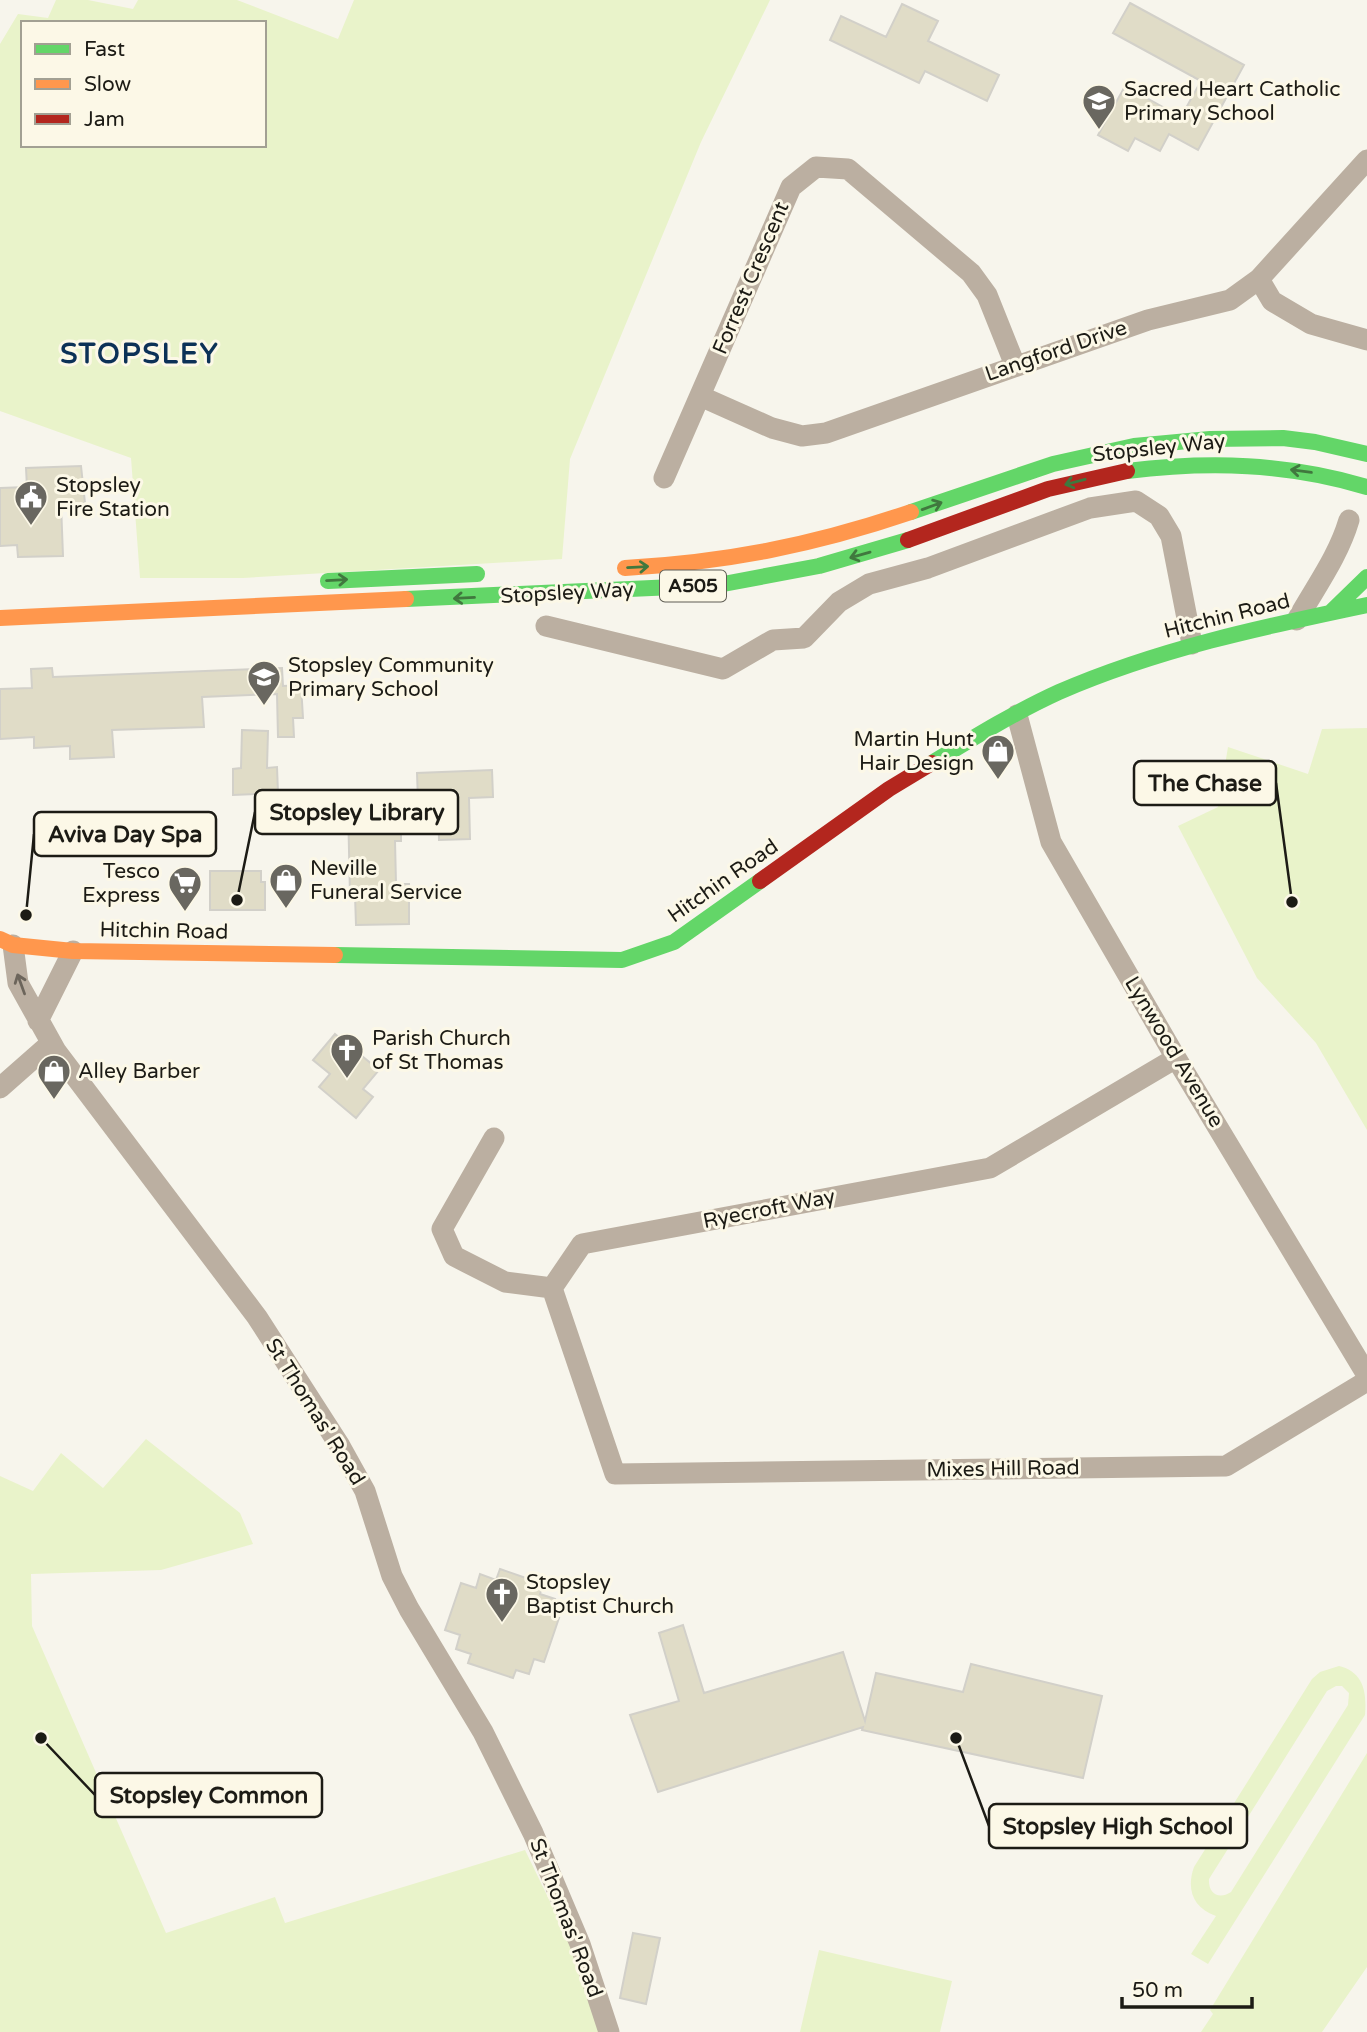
<svg xmlns="http://www.w3.org/2000/svg" width="1367" height="2032" font-family="'Varela Round',sans-serif">
<style>
.green{fill:#e9f3ca;fill-rule:evenodd}
.building{fill:#e0dcc7;stroke:#d2d0c9;stroke-width:2}
.lines{fill:none;stroke-linecap:round;stroke-linejoin:round}
.street{stroke:#bbafa1;stroke-width:21}
.fast{stroke:#63d668;stroke-width:16}
.slow{stroke:#ff974d;stroke-width:16}
.jam{stroke:#b3261e;stroke-width:16}
.oneway{stroke:#40783e}
.oneway2{stroke:#6c655b}
.labels{text-anchor:middle;dominant-baseline:central;stroke-width:6;stroke-linejoin:round;paint-order:stroke}
.shield{fill:#fcf8e7;stroke:#5f5d54;stroke-width:2}
.shield-label{font-size:19px;font-weight:bold;fill:#1c1b15}
.poi-label{font-size:21px;fill:#1c1b15;stroke:#fcf8e7;text-anchor:start}
.street-label{font-size:21px;fill:#1c1b15;stroke:#fcf8e7}
.district-label{font-size:28px;font-weight:bold;letter-spacing:2px;fill:#0c3157;stroke:#fcf8e7}
.leader{fill:none;stroke:#1c1b15;stroke-width:2.5}
.callout-dot{fill:#1c1b15;stroke:#fcf8e7;stroke-width:2.5}
.callout{fill:#fcf8e7;stroke:#1c1b15;stroke-width:2.5}
.callout-label{font-size:23px;text-anchor:middle;font-weight:bold;fill:#1c1b15}
</style>
<rect width="100%" height="100%" fill="#f7f5ec"/>
<path class="green" d="M56 0H88L133 9 138 0H237L338 39 354 0H770L701 142 570 459 562 559 243 578H140L131 458 0 411V44L18 14 48 18ZM23 23H264V145H23Z
M1367 728V1130L1316 1043 1257 978 1178 826 1218 807 1228 747 1308 774 1322 729Z
M146 1439 240 1513 253 1544 161 1570 31 1574 32 1626 166 1933 275 1897 285 1923 525 1850 574 1951 603 2032H0V1476L33 1491 61 1453 103 1488Z
M1339 1666C1363 1672 1367 1691 1365 1715L1208 1964 1191 1954 1216 1916C1193 1908 1186 1889 1194 1867L1312 1679 1320 1672ZM1336 1686H1342L1349 1693 1348 1705 1231 1892C1219 1900 1208 1894 1209 1879L1327 1691Z
M1367 1753V1967L1322 2032H1201L1213 2014 1210 2010Z
M819 1950 952 1981 940 2032H800Z"/>
<path class="building" d="M1130 3 1244 65 1198 150 1169 134 1160 151 1135 138 1128 151 1098 135 1125 86 1181 117 1201 81 1113 33Z
M902 4 938 21 928 41 999 75 987 101 925 71 919 83 830 40 841 16 886 37Z
M81 466 85 503 61 504 63 556 18 557 17 545 0 546V488L27 487 26 468Z
M52 668 53 677 282 668 283 686 301 685 303 718H293L294 737H278L277 694 202 697 204 727 112 730 114 757 70 759V746L34 748V737L0 739V689L32 688 31 669Z
M242 730 268 731 267 768 277 767 278 793 233 795V769L241 768Z
M492 770 493 797 469 798 470 839 439 840 438 800 418 801 417 773Z
M391 792 392 816H401V841H395L396 884H409V924L356 925 355 895H350L348 806 370 805V793Z
M210 871H261V882H265V910H210Z
M335 1034 379 1070 363 1089 373 1097 356 1118 319 1087 330 1074 313 1060Z
M500 1569 543 1584 540 1594 555 1599 550 1615 559 1618 544 1662 534 1659 529 1674 516 1670 513 1678 468 1663 471 1654 456 1649 460 1635 445 1630 461 1583 476 1588 480 1574 496 1580Z
M683 1625 704 1693 843 1652 865 1721 876 1673 963 1692 971 1664 1102 1696 1083 1778 862 1730 863 1727 658 1792 630 1715 679 1701 659 1633Z
M633 1933 660 1938 646 2004 620 1998Z"/>
<g class="lines">
<path class="street" d="M1259 279 1272 301 1311 324 1367 340
M700 396 772 428 802 436 826 433 1148 320 1230 300 1259 279 1367 160
M664 478 791 187 816 167 848 169 971 273 987 295 1015 365
M1297 620C1316 586 1338 557 1349 520
M546 626 723 669 773 640 804 638 839 602 869 584 928 568 1090 508 1136 501 1159 516 1171 536 1192 644
M1017 715 1051 842 1176 1058 1367 1375
M13 945 18 983 56 1051 257 1317 340 1446 365 1491 392 1576 409 1609 483 1732 533 1833 580 1944 609 2032
M38 1021 73 951
M1176 1058 990 1168 582 1244 552 1288 615 1474 1226 1466 1367 1381
M0 1088 51 1043
M494 1138 442 1229 454 1256 505 1282 552 1288"/>
<path class="fast" d="M1127 471C1209 461 1287 463 1367 487
M911 512 1053 464 1134 446 1210 439 1283 438 1315 442 1367 454
M328 581 477 574
M406 599 718 585 819 566 908 540
M1331 612 1367 577
M932 763C973 738 1015 712 1059 692 1158 649 1262 627 1367 605
M335 955 622 960 674 942 760 881"/>
<path class="slow" d="M625 568C728 562 814 545 911 512
M0 618 406 599
M0 939 13 945 73 951 335 955"/>
<path class="jam" d="M908 540 1048 489 1127 471
M760 881 889 789 932 763"/>
</g>
<defs><path id="oneway-shaft" d="M-6 0H5M1.5-3L5.5 0L1.5 3" fill="none" stroke-width="1.6" stroke-linecap="round" stroke-linejoin="round" transform="scale(1.75)"/></defs>
<g class="oneway">
<use href="#oneway-shaft" transform="translate(1301 471) rotate(-172)"/>
<use href="#oneway-shaft" transform="translate(1075 482) rotate(165)"/>
<use href="#oneway-shaft" transform="translate(932 506) rotate(-20)"/>
<use href="#oneway-shaft" transform="translate(860 555) rotate(164)"/>
<use href="#oneway-shaft" transform="translate(638 567) rotate(-3)"/>
<use href="#oneway-shaft" transform="translate(337 580) rotate(-3)"/>
<use href="#oneway-shaft" transform="translate(464 598) rotate(177)"/>
</g>
<use class="oneway2" href="#oneway-shaft" transform="translate(21 984) rotate(-110)"/>
<defs>
<symbol id="school-pin" viewBox="-11 -11 22 30"><path d="M0 17L-7.5 6A9.5 9.5 0 1 1 7.5 6Z" fill="#696760" stroke="#fcf8e7"/><path d="M0-5L7-2L0 1L-7-2ZM-4 1L0 2.5L4 1V4Q0 6-4 4Z" fill="#fff"/></symbol>
<symbol id="civic-pin" viewBox="-11 -11 22 30"><path d="M0 17L-7.5 6A9.5 9.5 0 1 1 7.5 6Z" fill="#696760" stroke="#fcf8e7"/><path d="M-.6-6.5H3V-4.5H.6V-3L4-1V1h2V6H-6V1h2V-1L-.6-3ZM-1.2 2.5V6h2.4V2.5Z" fill="#fff"/></symbol>
<symbol id="shop-pin" viewBox="-11 -11 22 30"><path d="M0 17L-7.5 6A9.5 9.5 0 1 1 7.5 6Z" fill="#696760" stroke="#fcf8e7"/><path d="M-5-2.5h2.3a2.7 3.5 0 0 1 5.4 0H5L5.5 6h-11ZM-1.5-2.5h3a1.5 2.3 0 0 0-3 0Z" fill="#fff"/></symbol>
<symbol id="supermarket-pin" viewBox="-11 -11 22 30"><path d="M0 17L-7.5 6A9.5 9.5 0 1 1 7.5 6Z" fill="#696760" stroke="#fcf8e7"/><path d="M-6-5.5h2.5l.6 2H6L4.5 2H-2.5L-4.4-4H-6ZM-1.5 3.2a1.3 1.3 0 1 0 .1 0ZM3 3.2a1.3 1.3 0 1 0 .1 0Z" fill="#fff"/></symbol>
<symbol id="church-pin" viewBox="-11 -11 22 30"><path d="M0 17L-7.5 6A9.5 9.5 0 1 1 7.5 6Z" fill="#696760" stroke="#fcf8e7"/><path d="M-1.2-6h2.4v3.5h3.3v2.4h-3.3V6h-2.4V-.1h-3.3v-2.4h3.3Z" fill="#fff"/></symbol>
</defs>
<g fill-rule="evenodd">
<use href="#school-pin" x="1080" y="82" width="38" height="52"/>
<use href="#civic-pin" x="12" y="478" width="38" height="52"/>
<use href="#school-pin" x="245" y="658" width="38" height="52"/>
<use href="#shop-pin" x="979" y="732" width="38" height="52"/>
<use href="#shop-pin" x="267" y="861" width="38" height="52"/>
<use href="#supermarket-pin" x="166" y="864" width="38" height="52"/>
<use href="#church-pin" x="328" y="1031" width="38" height="52"/>
<use href="#shop-pin" x="35" y="1052" width="38" height="52"/>
<use href="#church-pin" x="483" y="1575" width="38" height="52"/>
</g>
<g class="labels">
<rect class="shield" x="660" y="570.5" width="66" height="31" rx="5"/>
<g class="shield-label">
<text x="693" y="586">A505</text>
</g>
<g class="poi-label">
<text x="1124" y="89">Sacred Heart Catholic<tspan x="1124" dy="24">Primary School</tspan></text>
<text x="56" y="485">Stopsley<tspan x="56" dy="24">Fire Station</tspan></text>
<text x="288" y="665">Stopsley Community<tspan x="288" dy="24">Primary School</tspan></text>
<text x="974" y="739" text-anchor="end">Martin Hunt<tspan x="974" dy="24">Hair Design</tspan></text>
<text x="310" y="868">Neville<tspan x="310" dy="24">Funeral Service</tspan></text>
<text x="160" y="871" text-anchor="end">Tesco<tspan x="160" dy="24">Express</tspan></text>
<text x="372" y="1038">Parish Church<tspan x="372" dy="24">of St Thomas</tspan></text>
<text x="78" y="1071">Alley Barber</text>
<text x="526" y="1582">Stopsley<tspan x="526" dy="24">Baptist Church</tspan></text>
</g>
<g class="street-label">
<text transform="translate(751 278) rotate(-67)">Forrest Crescent</text>
<text transform="translate(1056 351) rotate(-19)">Langford Drive</text>
<text transform="translate(1159 448) rotate(-6)">Stopsley Way</text>
<text transform="translate(567 593) rotate(-3)">Stopsley Way</text>
<text transform="translate(1227 616) rotate(-14)">Hitchin Road</text>
<text transform="translate(723 881) rotate(-35)">Hitchin Road</text>
<text transform="translate(164 931) rotate(1)">Hitchin Road</text>
<text transform="translate(1174 1052) rotate(59)">Lynwood Avenue</text>
<text transform="translate(769 1209) rotate(-11)">Ryecroft Way</text>
<text transform="translate(315 1412) rotate(58)">St Thomas' Road</text>
<text transform="translate(1003 1469) rotate(-1)">Mixes Hill Road</text>
<text transform="translate(566 1918) rotate(69)">St Thomas' Road</text>
</g>
<g class="district-label">
<text x="140" y="354">STOPSLEY</text>
</g>
</g>
<path class="leader" d="M1292 902L1276 783M237 900L255 812M26 915L34 834M41 1738L95 1795M956 1738L989 1826"/>
<g class="callout-dot">
<circle cx="1292" cy="902" r="7"/>
<circle cx="237" cy="900" r="7"/>
<circle cx="26" cy="915" r="7"/>
<circle cx="41" cy="1738" r="7"/>
<circle cx="956" cy="1738" r="7"/>
</g>
<g class="callout">
<rect x="1134" y="761" width="142" height="44" rx="7"/>
<rect x="255" y="790" width="203" height="44" rx="7"/>
<rect x="34" y="812" width="182" height="44" rx="7"/>
<rect x="95" y="1773" width="227" height="44" rx="7"/>
<rect x="989" y="1804" width="258" height="44" rx="7"/>
</g>
<g class="callout-label">
<text x="1205" y="791">The Chase</text>
<text x="357" y="820">Stopsley Library</text>
<text x="125" y="842">Aviva Day Spa</text>
<text x="209" y="1803">Stopsley Common</text>
<text x="1118" y="1834">Stopsley High School</text>
</g>
<rect x="21" y="21" width="245" height="126" fill="#fcf8e7" stroke="#a2a093" stroke-width="2"/>
<rect x="35" y="44" width="35" height="10" fill="#63d668" stroke="#a2a093" stroke-width="2"/>
<text x="84" y="56" font-size="21" fill="#1c1b15">Fast</text>
<rect x="35" y="79" width="35" height="10" fill="#ff974d" stroke="#a2a093" stroke-width="2"/>
<text x="84" y="91" font-size="21" fill="#1c1b15">Slow</text>
<rect x="35" y="114" width="35" height="10" fill="#b3261e" stroke="#a2a093" stroke-width="2"/>
<text x="84" y="126" font-size="21" fill="#1c1b15">Jam</text>
<path d="M1122 1997v10h130v-10" fill="none" stroke="#1c1b15" stroke-width="3.5"/>
<text x="1132" y="1997" font-size="21" fill="#1c1b15" stroke="#fcf8e7" stroke-width="5" paint-order="stroke">50 m</text>
</svg>
